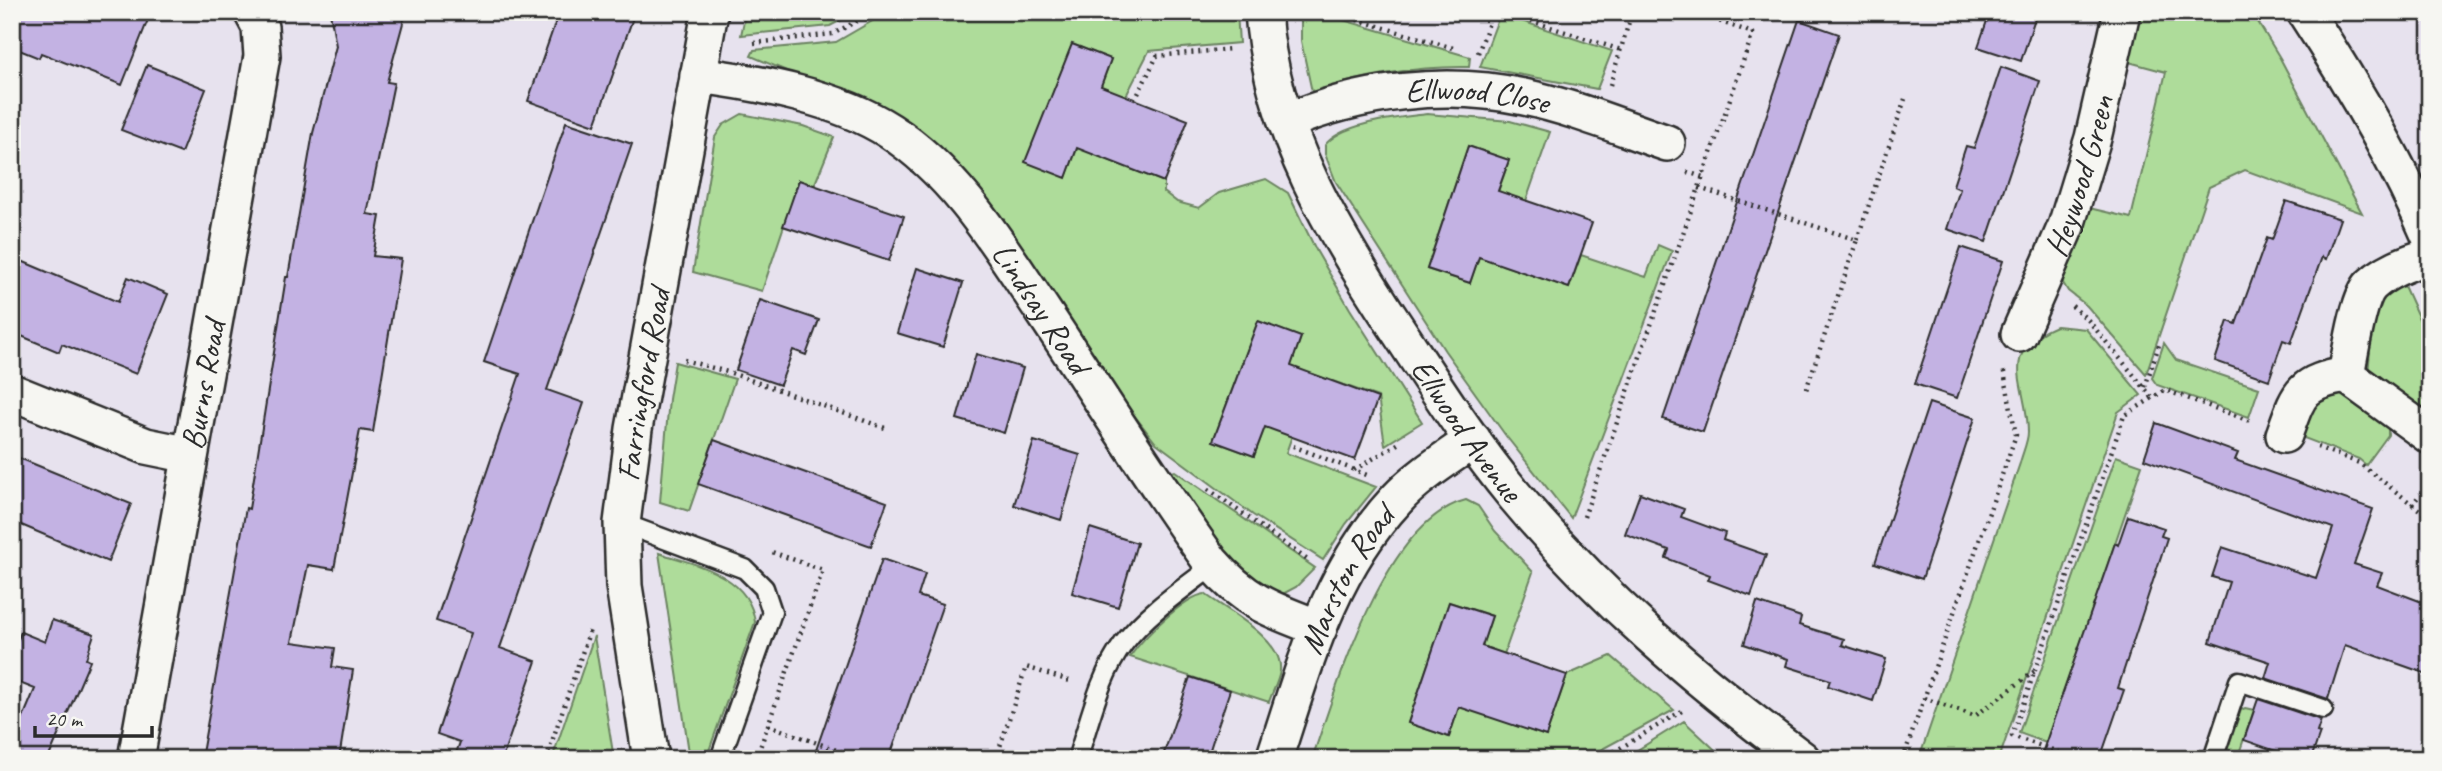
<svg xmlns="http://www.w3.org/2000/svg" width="2442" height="771" font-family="Caveat,sans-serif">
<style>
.green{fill:#aedc9a;stroke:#6c8462;stroke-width:2}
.building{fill:#c3b2e3;stroke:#2b2b2b;stroke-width:2}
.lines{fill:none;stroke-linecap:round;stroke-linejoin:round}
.lane-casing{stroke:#2b2b2b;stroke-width:23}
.street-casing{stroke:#2b2b2b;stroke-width:40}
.path{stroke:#2b2b2b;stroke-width:4.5;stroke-dasharray:2 5;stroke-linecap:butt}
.lane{stroke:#f6f6f2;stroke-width:18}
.street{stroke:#f6f6f2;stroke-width:35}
.labels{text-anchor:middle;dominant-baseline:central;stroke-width:5;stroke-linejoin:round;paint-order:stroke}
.street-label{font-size:33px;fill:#2b2b2b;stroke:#f6f6f2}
</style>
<rect width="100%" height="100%" fill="#e7e2ee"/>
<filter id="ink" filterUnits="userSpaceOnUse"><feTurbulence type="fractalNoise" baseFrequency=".0143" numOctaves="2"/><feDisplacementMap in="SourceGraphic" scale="14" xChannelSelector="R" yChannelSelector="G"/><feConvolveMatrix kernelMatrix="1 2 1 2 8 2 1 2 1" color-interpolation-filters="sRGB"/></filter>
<g filter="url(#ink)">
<path class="green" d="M746 12H857L830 26 741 35Z
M888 12H1237L1239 43 1149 51 1126 96 1093 106 1111 59 1072 44 1026 162 1066 177 1085 129 1098 156 1164 182V192L1177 202 1199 208 1219 193 1266 179 1288 193 1317 252 1350 309 1422 422 1385 445 1378 397 1313 374 1283 386 1301 337 1258 321 1213 441 1254 456 1273 406 1299 416 1286 453 1376 487 1346 524 1323 560 1253 515 1155 442 1127 406 1057 299 994 209 957 164 912 123 860 97 789 72 751 56 754 50 836 42Z
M1301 12H1316L1470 57 1469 67C1414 66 1365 75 1312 92L1301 41Z
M2136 12H2252L2280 58 2362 213 2245 170 2209 187 2146 374 2087 306 2068 291 2063 283 2064 274 2089 208 2131 218 2166 72 2125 61Z
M1500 14 1612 51 1597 89 1480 67Z
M742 114 803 126 834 137 814 186 799 181 762 291 693 272 715 137 723 125Z
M1427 114 1510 121 1550 132 1519 221 1491 212 1509 160 1468 146 1427 269 1470 283 1486 235 1502 265 1569 288 1581 255 1646 277 1658 245 1672 251 1571 518 1506 436 1445 351 1336 182 1325 154V145C1343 122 1399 118 1427 114Z
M2400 277 2430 343V422L2368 376 2373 310Z
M2056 326 2086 329 2141 395 2118 412 1999 759H1919L2020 463C2022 454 2028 442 2028 432 2028 386 1995 351 2056 326Z
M2164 343 2176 360 2259 388 2249 417 2157 385 2152 378Z
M675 362 735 379 689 511 660 502 669 399Z
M2341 392 2388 426V435L2366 465 2359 459 2296 435 2305 405Z
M2116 456 2142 465 2046 743 2019 733Z
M1175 471 1315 568 1296 587 1279 596 1236 566 1168 473Z
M1466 500 1478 506 1495 531 1533 572 1497 674 1475 666 1492 616 1449 602 1408 723 1449 737 1465 689 1488 716 1546 736 1567 675 1611 656 1674 710 1584 759H1330L1314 753C1338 683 1386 520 1466 500Z
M659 553C697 565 749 575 755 622L706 759H690Z
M1205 594C1226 610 1283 639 1280 670 1279 681 1272 692 1269 702L1130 657C1141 640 1184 596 1205 594Z
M594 636 614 759H552Z
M2245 708 2254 710 2237 759H2224L2241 710Z
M1684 721 1725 759H1623Z"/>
<path class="building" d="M12 12H151L122 85 41 53 39 58 12 47Z
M330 12H406L387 82 394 83 367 214 380 216 373 256 401 259 373 432 360 430 334 569 308 565 292 642 335 648 332 667 353 670 339 759H201L246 508 249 509 286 277H288L313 133 336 46Z
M559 12H635L595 125 528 101Z
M1990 12H2037L2021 61 1978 47Z
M1799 20 1839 34 1703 432 1663 419Z
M1072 44 1111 59 1101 86 1188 120 1164 182 1077 148 1066 178 1025 162Z
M147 65 206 89 181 153 121 130Z
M2001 67 2040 81 1986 242 1947 229 1960 189 1953 186 1966 146 1974 148Z
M566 122 632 144 547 390 584 403 500 648 536 661 502 759H454L460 742 437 734 471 633 436 621 520 374 484 362Z
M1468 146 1509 160 1498 191 1592 223 1569 288 1479 257 1470 283 1427 269Z
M799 180 904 216 889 261 783 226Z
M2286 201 2340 219 2326 259 2322 257 2291 343 2283 340 2269 380 2215 361 2228 321 2236 324 2267 238 2272 240Z
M1961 247 2003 261 1957 398 1915 384Z
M12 257 118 302 128 277 168 294 136 374 62 344 59 352 12 332Z
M917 268 963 283 943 347 897 333Z
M760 300 819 320 806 355 793 350 780 385 736 370Z
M1258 321 1301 337 1291 366 1378 398 1355 460 1265 427 1254 456 1213 441Z
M976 354 1023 368 1004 433 957 419Z
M1929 403 1975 418 1922 579 1875 563Z
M2156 423 2238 453 2235 460 2373 509 2354 564 2382 573 2377 585 2430 605V675L2345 645 2328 699 2265 678 2270 662 2210 642 2229 582 2212 577 2222 547 2316 578 2333 528 2144 459Z
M714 440 887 502 871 546 698 484Z
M1034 441 1080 455 1061 520 1014 505Z
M12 455 131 504 108 562 12 521Z
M1640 493 1684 509 1681 517 1725 533 1723 540 1766 555 1751 596 1708 580 1710 575 1666 558 1669 550 1625 534Z
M2128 516 2164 528 2161 536 2167 538 2118 688 2124 690 2100 759H2040L2115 543 2118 545Z
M1090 528 1137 543 1118 607 1072 593Z
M882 559 925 574 918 596 943 604 889 759H813Z
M1449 602 1492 616 1482 646 1567 675 1546 736 1459 707 1449 737 1408 723Z
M1757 602 1801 617 1799 625 1844 639 1842 645 1886 659 1873 701 1828 686 1830 680 1786 666 1788 659 1744 644Z
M52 620 94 634 86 659 90 661 48 759H12V744L35 689 12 680V653L21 632 45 642Z
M1190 677 1230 690 1213 740 1207 759H1162Z
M2258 699 2321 720 2317 732 2320 733 2311 759H2299L2244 740Z"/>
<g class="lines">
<defs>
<path id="lane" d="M622 523 745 569 764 588 772 612 720 759
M1077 759C1090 721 1099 676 1124 643 1148 612 1183 589 1214 565
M2213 759 2239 681 2323 709"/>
<g id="street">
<path id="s1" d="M1263 12C1271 130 1334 234 1398 330 1435 386 1471 443 1514 495 1598 596 1697 681 1802 759"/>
<path d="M2305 12C2352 84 2396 158 2430 237"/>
<path id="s2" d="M698 75C760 83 837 97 890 131 957 174 1000 247 1043 311 1099 395 1152 480 1211 562 1246 602 1271 610 1319 628"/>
<path id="s3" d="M1286 122C1359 91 1446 80 1524 97 1572 107 1620 127 1667 143"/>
<path d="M2430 256C2409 262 2387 270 2371 285 2358 298 2350 356 2346 375L2430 436"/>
<path id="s4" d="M2019 334 2066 226 2093 138 2122 12"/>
<path d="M12 392 146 446 190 455"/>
<path d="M2284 435C2299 393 2300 383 2346 375"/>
<path id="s5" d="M136 759 262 56 260 27 252 12"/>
<path id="s6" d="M651 759 624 586 622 523 634 429 710 12"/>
<path id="s7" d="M1274 759C1305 665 1328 573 1397 499 1418 476 1448 458 1473 440"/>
</g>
</defs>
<use href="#lane" class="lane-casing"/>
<use href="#street" class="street-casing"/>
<path class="path" d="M1330 12 1457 49
M1504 12 1621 50
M754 43 833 34 873 12
M1478 53 1493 12
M1610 85 1632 12
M1138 94 1157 56 1232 49
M1687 172 1703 177
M1699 188 1857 240 1806 390
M1857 240 1906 96
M2072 306 2088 320 2152 397
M684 360 731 373 885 428
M2145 387 2160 342
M1293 446 1367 475
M2317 447 2359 463 2430 518
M1354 470 1401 442
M1208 489 1309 561
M2412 505 2430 481
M1584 517 1753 33 1692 12
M1924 698 1975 716 2035 671
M768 725 861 759
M546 759 591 627
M756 759 823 570 769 551
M996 759 1026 667 1073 682
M1602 759 1682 711
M1903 759 2016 435 2003 367
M2079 759 2012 736 2124 416 2165 390 2250 421"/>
<use href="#lane" class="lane"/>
<use href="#street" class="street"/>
</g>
</g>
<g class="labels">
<g class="street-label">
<text stroke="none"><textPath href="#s3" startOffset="196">Ellwood Close</textPath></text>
<text stroke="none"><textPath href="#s4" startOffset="170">Heywood Green</textPath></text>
<text stroke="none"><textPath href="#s2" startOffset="436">Lindsay Road</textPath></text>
<text stroke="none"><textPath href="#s6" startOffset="378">Farringford Road</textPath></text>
<text stroke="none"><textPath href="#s5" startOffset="380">Burns Road</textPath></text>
<text stroke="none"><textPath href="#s1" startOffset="471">Ellwood Avenue</textPath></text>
<text stroke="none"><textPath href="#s7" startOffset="194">Marston Road</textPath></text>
</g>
</g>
<rect width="2442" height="771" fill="none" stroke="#f6f6f2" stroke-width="42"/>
<rect x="21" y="21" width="2400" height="729" fill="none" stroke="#2b2b2b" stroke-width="2.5" filter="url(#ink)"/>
<path d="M35 726v10h117v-10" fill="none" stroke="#2b2b2b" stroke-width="3.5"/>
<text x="46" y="726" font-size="21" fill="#2b2b2b" stroke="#f6f6f2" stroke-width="5" paint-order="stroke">20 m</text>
</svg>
